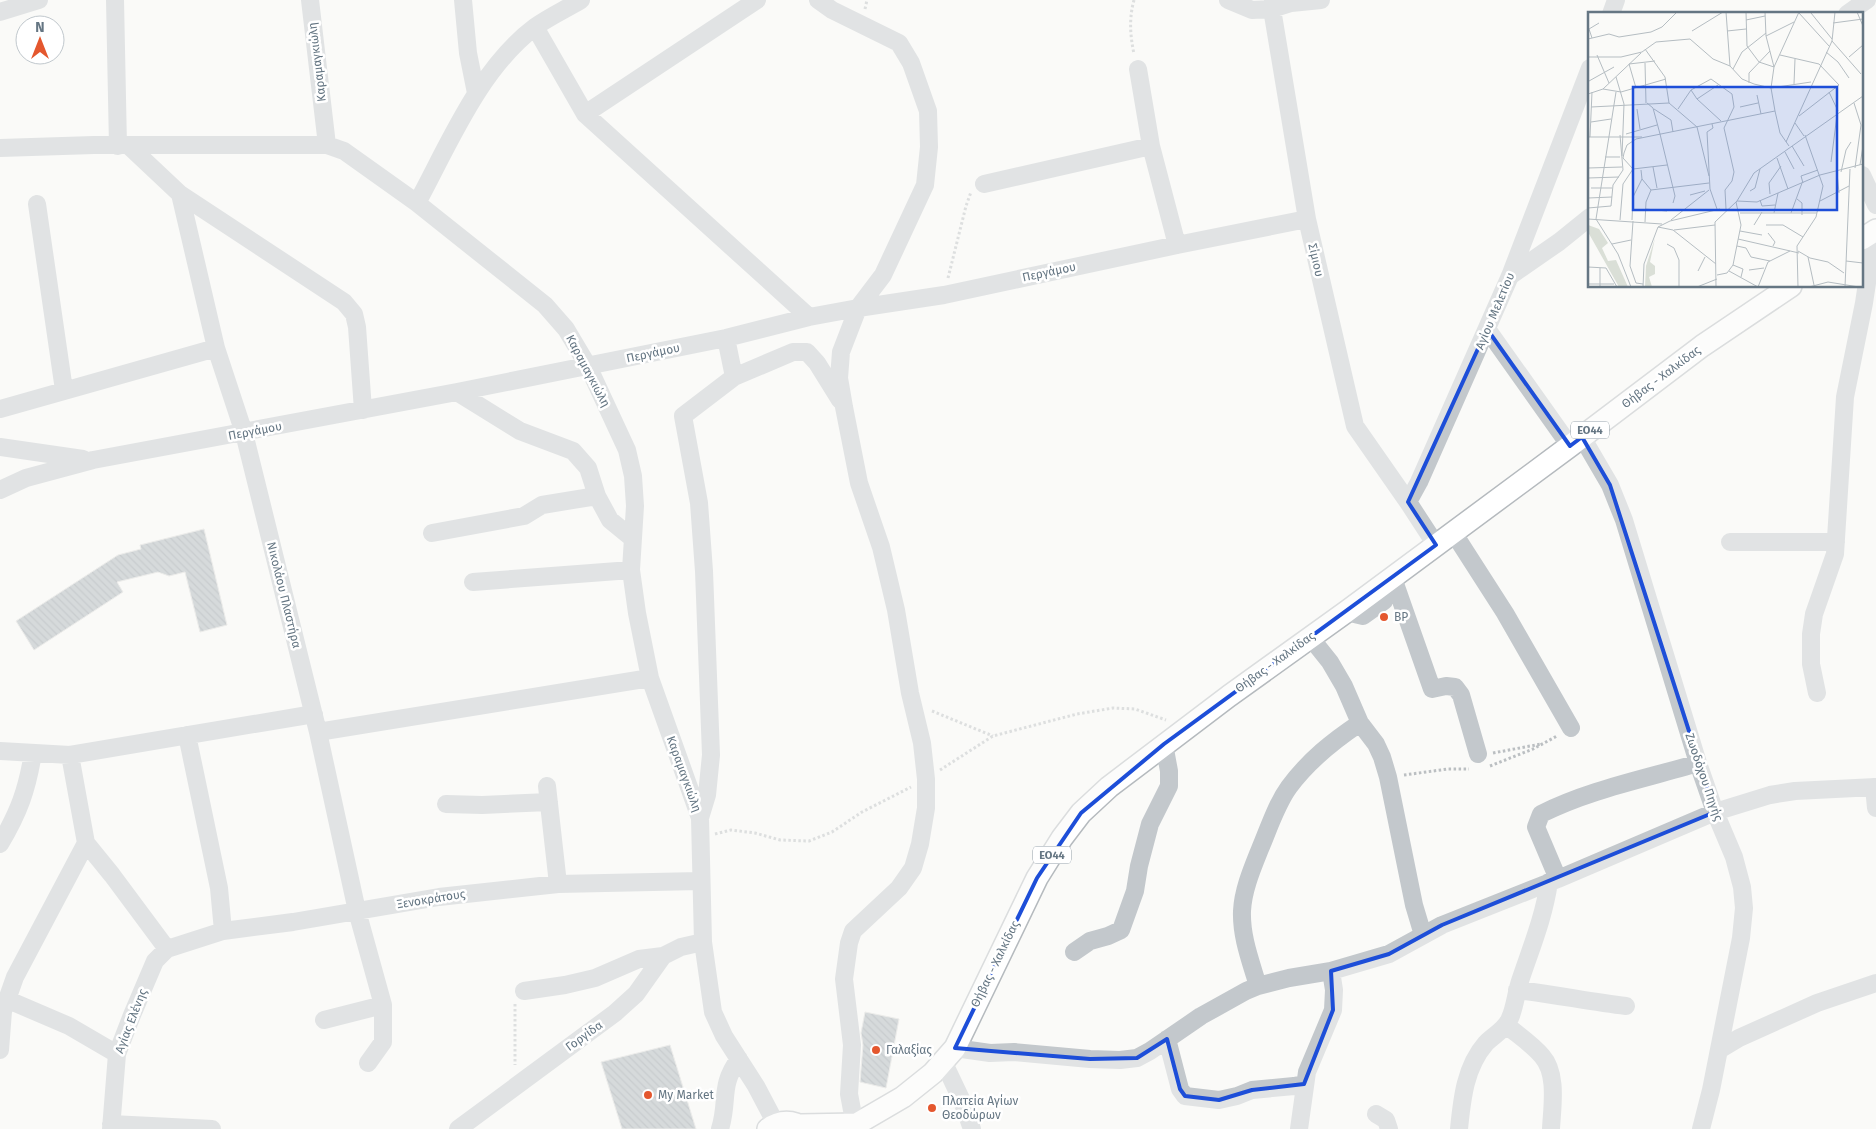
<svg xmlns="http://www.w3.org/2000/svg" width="1876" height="1129" font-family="'Fira Sans',sans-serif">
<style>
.building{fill:url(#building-back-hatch);stroke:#dcdcda}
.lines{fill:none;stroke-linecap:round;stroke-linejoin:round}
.major-casing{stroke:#b5babe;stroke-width:24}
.path{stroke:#bbbfc2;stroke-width:3;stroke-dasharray:2.5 2.5;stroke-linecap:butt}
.minor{stroke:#c3c8cc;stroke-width:18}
.major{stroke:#fff;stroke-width:21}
.marked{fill:none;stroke:#1d4ed8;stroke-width:4;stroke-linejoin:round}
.poi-dot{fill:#e4572e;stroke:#fff;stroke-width:2}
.labels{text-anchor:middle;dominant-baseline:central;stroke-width:5;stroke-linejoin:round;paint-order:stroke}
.shield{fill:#fff;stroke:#939fa8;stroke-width:1}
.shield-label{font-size:11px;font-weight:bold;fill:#657683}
.street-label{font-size:12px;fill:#657683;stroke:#fff}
.poi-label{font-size:12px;fill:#657683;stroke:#fff;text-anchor:start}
.inset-road{fill:none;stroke:#b5bdc2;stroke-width:1}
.view{fill:#1d4ed8;fill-opacity:0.15;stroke:#1d4ed8;stroke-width:2.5}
.inset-edge{fill:none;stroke:#657683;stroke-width:2.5}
</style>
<defs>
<pattern id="building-back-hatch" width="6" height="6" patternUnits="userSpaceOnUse" patternTransform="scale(1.25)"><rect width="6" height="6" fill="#aab3b9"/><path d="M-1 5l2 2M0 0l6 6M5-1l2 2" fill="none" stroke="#8e969c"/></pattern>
</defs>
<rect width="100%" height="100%" fill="#fafaf8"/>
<path class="building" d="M204 529 227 625 200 632 185 572 169 576 158 572 117 582 123 592 34 650 16 621 118 555 141 549 140 545Z
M865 1012 899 1019 886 1088 860 1082 863 1045 861 1033Z
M670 1045 696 1129H622L601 1062Z"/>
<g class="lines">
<defs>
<path id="major" d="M1862 239 1876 230
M800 1125 857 1124
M768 1129C780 1120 793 1120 805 1129
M848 1129 903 1097 933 1073 955 1048 1037 878 1062 838 1081 813 1109 787 1229 696 1346 612 1570 446 1702 346 1791 286"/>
</defs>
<use href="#major" class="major-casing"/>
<path class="path" d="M1134 0C1129 18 1130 35 1134 54
M865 9 867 0
M948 278 966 206 971 192
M932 711 993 736
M1493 753 1541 744
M1490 766 1533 749 1557 736
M940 770 993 736 1077 714 1113 708 1135 709 1166 720
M1404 775 1448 769H1469
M715 834 731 830 755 833 780 840 809 841 832 832 862 812 911 787
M515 1004V1065"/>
<path class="minor" d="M115 0 118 146
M310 0 327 145 344 151 417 203 545 305 566 329 588 366 627 450 633 476 635 506 631 570 637 613 650 678 700 818
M463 0 468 53 476 93
M818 0 832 10 899 43 911 63 928 111 929 147 925 185 883 275 858 308 841 352 839 378 844 407 859 483 881 547 896 610 910 693 922 743 926 779V808L920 844 913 868 899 888 853 931 849 943 844 979 852 1045 849 1094 852 1110 857 1124
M1228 0 1252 10 1272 9 1291 3 1321 0
M1273 0 1272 9 1307 219 1355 426 1408 502 1436 545
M0 12 39 0
M1611 14 1616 0
M1847 14 1867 0
M535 27 585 114 809 317
M1138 69 1151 146 1177 245
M585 114 757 0
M129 146 180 194 216 348 244 433 318 732 357 911 383 1005V1042L368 1063
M0 148 94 145H327
M1862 175 1876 205
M984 184 1151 146
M180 194 344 302 354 314 357 327 363 410
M417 203C449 144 480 68 535 27 549 17 566 9 581 0
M37 204 64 390
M1510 276 1559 242 1590 217
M1487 329 1570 446
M726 338 734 377 683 416 699 503 704 571 711 755 707 795 700 818 703 942 713 1012 724 1036 756 1086 776 1124
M734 377 793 352H807L817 363 840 400
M457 392 520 431 573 451 588 468 597 496 610 520 632 538
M0 409 216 348
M1582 437 1610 485 1624 520 1698 763 1715 812 1734 857 1742 887 1744 908 1741 938 1711 1090 1701 1129
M0 447 83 459
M0 490 26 478 93 460 457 392 726 338 809 317 858 308 944 295 1177 245 1307 219
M1408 502 1419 482 1510 276 1590 68
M1453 532 1505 613 1571 728
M432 533 524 516 542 505 597 496
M1730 542H1836
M1393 578 1432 689 1446 686 1455 687 1461 695 1478 754
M473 582 631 570
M1346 612 1363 616 1384 601 1387 582
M1310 637 1330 662 1344 686 1360 723 1376 744 1382 757 1388 777 1414 905 1423 935
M1817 693 1811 664V634L1814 614 1835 554 1845 397 1864 303 1875 230
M318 732 650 678
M187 735 219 888 223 931
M0 751 70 755 314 714
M70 755 86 843 112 875 167 949
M547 786 558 884
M1874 787 1876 808
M446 804 482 805 549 802
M0 844C19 812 27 790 33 753
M1558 879 1536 827 1541 814C1591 789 1645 779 1698 763
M1074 952 1090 941 1108 936 1121 930 1135 891 1139 866 1150 824 1169 786V771L1164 744
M1258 986C1251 962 1241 937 1242 911 1243 890 1252 869 1260 849 1269 828 1276 805 1289 787 1309 760 1333 741 1360 723
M1517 990C1554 994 1590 1002 1626 1006
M524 991 565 985 595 978 639 959 663 956
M6 999 69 1026 117 1054
M324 1020 383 1005
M1506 1025C1518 1035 1532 1044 1542 1056 1558 1074 1552 1107 1551 1129
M1167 1039 1180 1089 1185 1096 1219 1100 1237 1096 1252 1090 1294 1086 1304 1084
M955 1048 990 1053 1014 1052 1090 1059 1120 1060 1137 1058 1150 1051 1201 1016 1246 991 1258 986 1289 978 1331 971 1389 954 1442 925 1558 879 1715 812 1770 795 1795 791 1876 787
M0 1050 3 1011 15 977 86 843
M1719 1050 1739 1038 1817 1003 1876 983
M943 1061 962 1101 972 1129
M1376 1114 1386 1120 1389 1129
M111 1124 212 1129
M111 1129 117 1054 132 1015 155 961 167 949 223 931 293 922 439 897 558 884 700 881
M458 1129 615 1013 636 994 663 956 681 947 703 942
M720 1129C729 1100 719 1086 739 1059
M1299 1129 1307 1072 1333 1010 1334 990 1331 971
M1459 1129C1462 1099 1465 1067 1486 1043 1494 1035 1506 1029 1510 1018 1515 1007 1516 993 1520 981 1531 948 1544 917 1549 882"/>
<use href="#major" class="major"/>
</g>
<path d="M0 0H1876V1129H0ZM1487 329 1570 446 1582 437 1610 485 1715 812 1442 925 1389 954 1331 971 1333 1010 1304 1084 1252 1090 1219 1100 1185 1096 1180 1089 1167 1039 1137 1058 1090 1059 955 1048 1037 878 1081 813 1164 744 1436 545 1408 502Z" fill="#fafaf8" fill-opacity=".55" fill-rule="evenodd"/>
<path class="marked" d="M1487 329 1570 446 1582 437 1610 485 1715 812 1442 925 1389 954 1331 971 1333 1010 1304 1084 1252 1090 1219 1100 1185 1096 1180 1089 1167 1039 1137 1058 1090 1059 955 1048 1037 878 1081 813 1164 744 1436 545 1408 502Z"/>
<g class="poi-dot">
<circle cx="1384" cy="617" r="5"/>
<circle cx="876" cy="1050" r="5"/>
<circle cx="648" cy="1095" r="5"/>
<circle cx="932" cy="1108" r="5"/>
</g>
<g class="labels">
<g class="shield">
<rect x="1571" y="421.5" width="38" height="17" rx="4"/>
<rect x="1033" y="846.5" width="38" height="17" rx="4"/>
</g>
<g class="shield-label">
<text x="1590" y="430">ΕΟ44</text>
<text x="1052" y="855">ΕΟ44</text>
</g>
<g class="street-label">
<text transform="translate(317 62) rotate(-97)">Καραμαγκιώλη</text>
<text transform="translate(1316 260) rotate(77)">Σίμιου</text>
<text transform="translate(1049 272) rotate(-12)">Περγάμου</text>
<text transform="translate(1495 311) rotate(-67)">Αγίου Μελετίου</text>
<text transform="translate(653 353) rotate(-12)">Περγάμου</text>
<text transform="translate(588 371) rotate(62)">Καραμαγκιώλη</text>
<text transform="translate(1661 377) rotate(-37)">Θήβας - Χαλκίδας</text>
<text transform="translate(255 431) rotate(-11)">Περγάμου</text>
<text transform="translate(284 595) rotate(76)">Νικολάου Πλαστήρα</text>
<text transform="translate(1275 662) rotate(-36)">Θήβας - Χαλκίδας</text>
<text transform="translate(684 774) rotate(70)">Καραμαγκιώλη</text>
<text transform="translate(1704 777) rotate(71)">Ζωοδόχου Πηγής</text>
<text transform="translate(431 899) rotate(-9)">Ξενοκράτους</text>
<text transform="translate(995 964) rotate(-64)">Θήβας - Χαλκίδας</text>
<text transform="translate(131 1021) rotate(-69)">Αγίας Ελένης</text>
<text transform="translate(584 1036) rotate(-36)">Γοργίδα</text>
</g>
<g class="poi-label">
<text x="1394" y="617">BP</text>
<text x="886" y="1050">Γαλαξίας</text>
<text x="658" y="1095">My Market</text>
<text x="942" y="1101">Πλατεία Αγίων<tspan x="942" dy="14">Θεοδώρων</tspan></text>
</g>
</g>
<g transform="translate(1588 12)">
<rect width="275" height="275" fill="#fafaf8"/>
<path d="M0 213 11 217 20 231 14 236 20 249 28 248 40 275H31L0 220ZM67 226 62 250 67 254V262L61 265 64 275H57L58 254Z" fill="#dadfd7"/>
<path class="inset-road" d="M138 0 142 54M158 0 159 34 171 50 186 55 211 0M177 0 178 24 186 55 183 76 187 99 192 121 201 134M269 0 275 14M211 1 241 34M223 1 244 27M158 8 177 4M245 11 275 7M104 19 135 0M139 19 158 17M178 24 206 10M4 26 1 17 11 11M0 27 21 22 31 25 63 20 74 15 89 0M244 29 273 62M57 37 77 65 81 91 109 115 121 164M238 40 250 50 261 66M9 43 21 71M192 43 231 52 251 73 211 104M0 45H33L54 40 68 30 102 27 125 47 142 54 154 67 166 72 183 76 223 70M261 45 275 33M57 51 58 91M145 57 154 40 178 21M28 65 36 92 34 144M1 69 26 55M161 71V61L182 39M206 72 207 47M48 76 41 52 67 49M15 77 33 80 78 67M103 78 109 87 133 109M28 80 8 207 30 242 43 275M241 80 250 99M0 82 15 77 53 41M169 83 173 102M109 87 130 73M59 91 65 96 72 122 87 184 85 191M266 91 273 113 267 156M3 95 81 91M152 95 170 91M49 97 52 117M66 97 83 108 85 120M90 97 103 78 123 67 144 82 146 95 136 116 146 160 144 169 137 178 138 197M3 110 23 107M207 111 216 124M124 112 125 116 119 120 122 177 129 197M38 122 69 113M0 125H54M2 125 4 80M198 130 244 29 247 0M204 134 216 154M197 140 206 157M17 145H32M189 146 200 177M243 150 249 103M272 153 275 134M65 155 69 176M0 156 34 155M45 157 35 146 36 141 39 133 48 127 187 99M45 157 79 153M53 158 54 167 63 178M253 160 258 138 263 130M249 161 251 181M0 166 31 165M215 171 213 164 230 158M3 176H24M63 178 121 171M162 179 167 176 172 157M182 182 181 171 193 154M102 183 117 179M0 186 24 185M209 187 214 191V203M172 188 174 194 187 193M149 189 169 190 232 163 275 152M232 189 261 174M0 196 23 194 25 173 35 158 32 123M57 197 79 199M152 201H203L214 171M186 201 190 181M203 201H229M0 207 74 212M32 208 35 172 45 157M44 208 45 185 54 167M83 208 121 178M45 209 42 254 48 271 55 272M57 210 58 190 63 178M127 210 149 189 166 161 275 84M127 210 128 275M166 213 174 200M178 213H195L215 225M70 215 85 218 128 252M86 218 127 213M152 219 174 223M180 221 187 230 185 234M150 227 211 241M24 232 43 228M79 232 86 236 91 248V275M149 234 158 236 163 245 182 249M210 239 222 246 240 250 256 261M220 245 226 273M258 249 275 251M145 253 155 257 153 265M0 255 18 256 29 275M161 258 176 256M110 259 117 245M141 259 170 275M129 263 139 261 145 253 153 213 148 190M0 272H26M12 275V256M55 275 56 252 70 215 82 209 132 197M109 275 129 267M170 275 180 250 202 239M210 275 209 234 228 205 235 174 217 123M221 275 240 270 271 275M257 275 262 157"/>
<path class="view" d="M45 75H249V198H45Z"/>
<rect width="275" height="275" class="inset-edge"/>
</g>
<g transform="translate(40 40)"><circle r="24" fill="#ffffff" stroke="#c1c8cd"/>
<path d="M0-4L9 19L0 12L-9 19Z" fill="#e4572e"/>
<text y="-8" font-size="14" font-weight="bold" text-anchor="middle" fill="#657683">N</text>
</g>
</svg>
